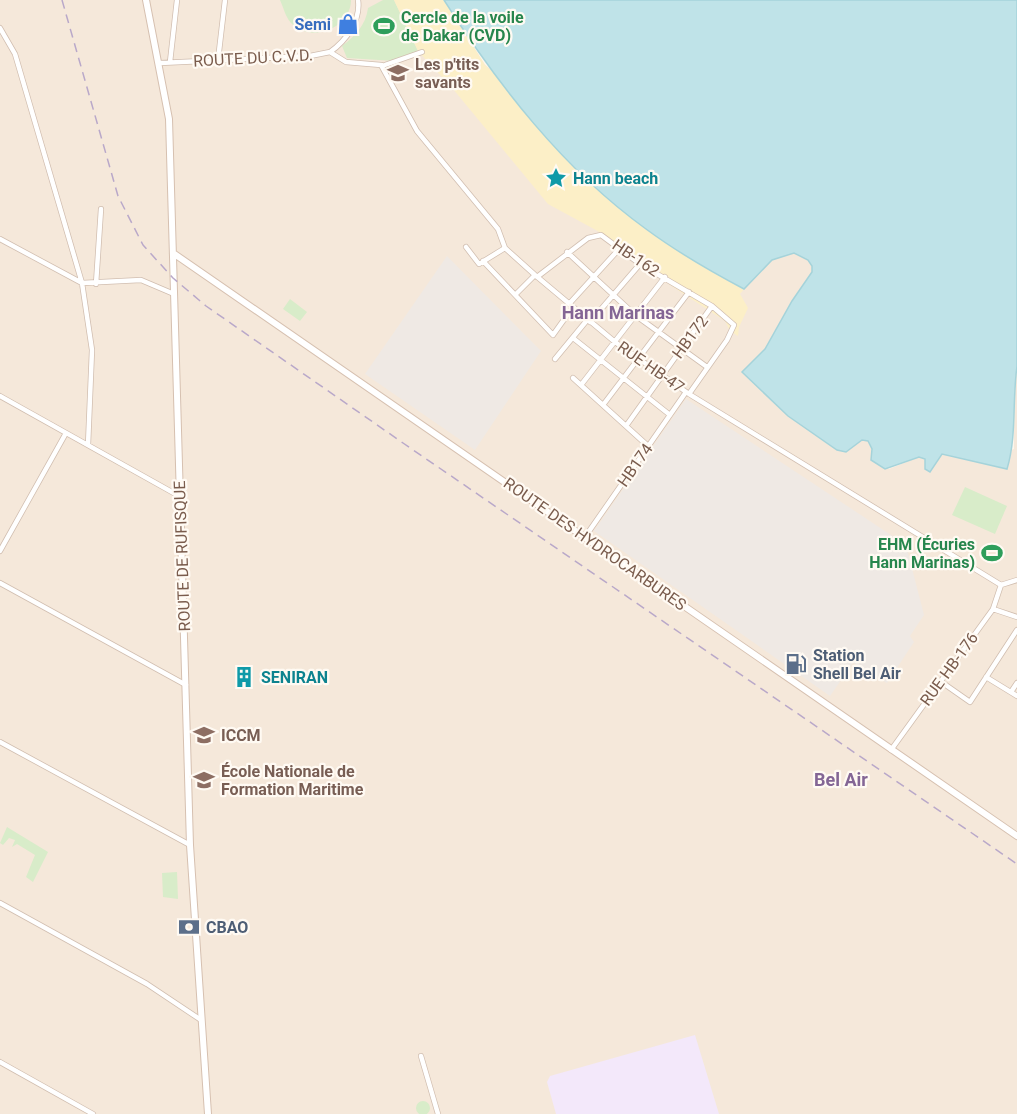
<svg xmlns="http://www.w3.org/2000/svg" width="1017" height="1114" font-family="Roboto,sans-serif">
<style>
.residential{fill:#f5e8da}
.industrial{fill:#efe9e4}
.education{fill:#f3e8fa}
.green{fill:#d8ecc9}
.sand{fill:#fcefc7}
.water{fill:#bfe3e8;stroke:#a5d3da;stroke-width:1.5}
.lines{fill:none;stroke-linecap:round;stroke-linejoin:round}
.street-casing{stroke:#d1beb0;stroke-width:6}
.secondary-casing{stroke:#d6c0b0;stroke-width:8}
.street{stroke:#fff;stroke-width:4.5}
.secondary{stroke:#fff;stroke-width:6}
.rail{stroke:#b9a8c9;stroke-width:1.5;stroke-dasharray:9 6;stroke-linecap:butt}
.labels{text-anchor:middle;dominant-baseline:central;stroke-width:4.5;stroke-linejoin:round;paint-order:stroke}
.leisure-label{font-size:16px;font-weight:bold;fill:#27864d;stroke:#fffaf3;text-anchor:start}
.shop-label{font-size:16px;font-weight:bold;fill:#366cbe;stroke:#fffaf3;text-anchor:end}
.street-label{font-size:16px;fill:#7a5c4d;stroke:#fffaf3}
.education-label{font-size:16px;font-weight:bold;fill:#785e54;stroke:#fffaf3;text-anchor:start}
.culture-label{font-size:16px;font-weight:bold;fill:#0d838f;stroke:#fffaf3;text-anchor:start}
.service-label{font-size:16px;font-weight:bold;fill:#4e5e75;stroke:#fffaf3;text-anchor:start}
.neighbourhood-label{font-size:18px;font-weight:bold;fill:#846695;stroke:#fffaf3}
</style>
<rect width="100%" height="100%" fill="#fdf6ec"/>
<path class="residential" d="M0 0H444L485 65 772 260 794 253 808 260 812 266V272L792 301 765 349 742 372 788 416 837 450 862 440 868 441 872 449 871 460 889 469 919 457 925 459V466L942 454 972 460 1014 449V386L1017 366V1114H0Z"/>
<path class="industrial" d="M447 256 541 351 475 450 365 374Z
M686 399 906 545 924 615 910 636 914 642 887 683 853 663 830 696 594 531Z"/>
<path class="education" d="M695 1035 719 1114H556L547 1082 550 1076Z"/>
<path class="green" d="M280 0H351C351 27 314 43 293 25 286 19 284 9 280 0Z
M383 0H394L418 51 395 61 347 58 342 46C355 36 366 25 368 8Z
M290 299 307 312 300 321 283 309Z
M965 487 1007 506 995 534 952 515Z
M7 827 48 852 33 882 26 877 35 855 17 844 12 847 15 840 9 838 3 845 0 843Z
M177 872 178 899 163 897 162 873Z
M416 1108a7 7 0 1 1 14 0a7 7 0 1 1-14 0Z"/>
<path class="sand" d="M394 0H444L485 65 714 273 744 289 740 294 748 308 739 327 738 336 730 331 725 321 635 262 605 235 548 204 453 89 418 51Z"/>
<path class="water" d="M444 0H1017V366C1012 401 1017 436 1007 469L942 454 930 472 925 469V459L919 457 885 469 871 460 872 449 868 441 862 440 846 452 837 450 788 416 742 372 765 349 792 301 812 272V266L808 260 794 253 772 260 744 289C710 271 677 252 646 229 563 169 498 85 444 0Z"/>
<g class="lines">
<defs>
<path id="street" d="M0 28 15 54 82 283 92 350 88 445
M330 52C346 41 361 20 358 0
M218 60 225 0
M170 62 177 0
M160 63 310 56 330 52 346 62 381 65 417 131 498 229 505 248 535 275 615 342 689 394 1001 585
M382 66 422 52
M0 239 82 283 141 280 174 294
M466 247 479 264 505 248
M567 252 635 315 707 367
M483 261 553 335 573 307
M537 277 588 238 601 235 640 264 712 306 734 325 727 340 689 394
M96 284 101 209
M515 295 535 275
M569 304 620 248
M590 322 640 264
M573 338 670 415
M555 359 588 319
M573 378 648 446
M581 385 665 277
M0 396 179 496
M603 405 689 292
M626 426 712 306
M585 537 686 392
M0 551 66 433
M0 583 186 685
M1001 585 1017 580
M993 609 1017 617
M986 677 1017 696
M940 681 970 702 1017 630
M1011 692 1017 683
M0 742 190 845
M891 750 993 609 1001 585
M0 903 147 984 201 1020
M421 1056 438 1114
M0 1062 93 1114"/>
<path id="secondary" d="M146 0 169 119 190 845 208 1114
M173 253 1017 836"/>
</defs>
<use href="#street" class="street-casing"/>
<use href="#secondary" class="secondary-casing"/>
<use href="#street" class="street"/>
<use href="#secondary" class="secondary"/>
<path class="rail" d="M62 0 118 196 143 245 173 278 206 306 403 443 1017 864"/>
</g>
<defs>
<symbol id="shop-bare" viewBox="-9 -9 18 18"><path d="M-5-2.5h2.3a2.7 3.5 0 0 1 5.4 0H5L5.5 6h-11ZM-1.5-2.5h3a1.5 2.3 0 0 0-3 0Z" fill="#3f7fe0" stroke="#fffaf3" stroke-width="2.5" paint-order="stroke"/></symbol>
<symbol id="stadium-bare" viewBox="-9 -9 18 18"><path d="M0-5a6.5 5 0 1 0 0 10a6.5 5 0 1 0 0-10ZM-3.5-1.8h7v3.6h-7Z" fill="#2e9e5b" stroke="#fffaf3" stroke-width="2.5" paint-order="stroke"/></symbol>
<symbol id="school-bare" viewBox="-9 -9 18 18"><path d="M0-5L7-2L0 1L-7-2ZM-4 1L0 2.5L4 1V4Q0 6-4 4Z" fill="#8d6e63" stroke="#fffaf3" stroke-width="2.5" paint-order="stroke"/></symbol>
<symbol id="sight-bare" viewBox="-9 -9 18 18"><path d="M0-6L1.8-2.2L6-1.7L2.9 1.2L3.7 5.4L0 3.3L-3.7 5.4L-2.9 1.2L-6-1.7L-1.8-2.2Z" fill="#0f9aa8" stroke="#fffaf3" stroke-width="2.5" paint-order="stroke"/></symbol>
<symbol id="fuel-bare" viewBox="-9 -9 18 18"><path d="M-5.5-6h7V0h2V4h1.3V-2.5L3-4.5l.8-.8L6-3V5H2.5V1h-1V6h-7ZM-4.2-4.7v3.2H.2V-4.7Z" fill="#5c6f8a" stroke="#fffaf3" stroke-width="2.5" paint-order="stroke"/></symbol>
<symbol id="building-bare" viewBox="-9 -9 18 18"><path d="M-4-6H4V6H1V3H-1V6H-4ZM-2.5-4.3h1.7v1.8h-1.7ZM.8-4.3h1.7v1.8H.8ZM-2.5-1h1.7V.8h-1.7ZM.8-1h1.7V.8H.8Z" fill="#0f9aa8" stroke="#fffaf3" stroke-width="2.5" paint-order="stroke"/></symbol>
<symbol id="university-bare" viewBox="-9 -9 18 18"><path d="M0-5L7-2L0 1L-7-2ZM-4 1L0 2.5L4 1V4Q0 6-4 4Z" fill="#8d6e63" stroke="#fffaf3" stroke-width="2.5" paint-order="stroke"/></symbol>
<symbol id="bank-bare" viewBox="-9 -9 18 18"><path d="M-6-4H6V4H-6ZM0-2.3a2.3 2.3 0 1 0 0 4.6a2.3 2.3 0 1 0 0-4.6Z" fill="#5c6f8a" stroke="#fffaf3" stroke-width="2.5" paint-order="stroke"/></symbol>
</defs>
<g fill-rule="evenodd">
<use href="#shop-bare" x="333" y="9" width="30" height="30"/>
<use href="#stadium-bare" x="369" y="11" width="30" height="30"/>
<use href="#school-bare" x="383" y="58" width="30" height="30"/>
<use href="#sight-bare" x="541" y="163" width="30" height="30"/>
<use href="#stadium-bare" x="977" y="538" width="30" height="30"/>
<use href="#fuel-bare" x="781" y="649" width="30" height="30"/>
<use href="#building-bare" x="229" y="662" width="30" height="30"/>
<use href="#university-bare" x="189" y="720" width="30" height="30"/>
<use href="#university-bare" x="189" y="765" width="30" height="30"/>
<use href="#bank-bare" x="174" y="912" width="30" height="30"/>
</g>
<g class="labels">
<g class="leisure-label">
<text x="401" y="17">Cercle de la voile<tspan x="401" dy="18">de Dakar (CVD)</tspan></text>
<text x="975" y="544" text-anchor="end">EHM (Écuries<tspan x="975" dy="18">Hann Marinas)</tspan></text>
</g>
<g class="shop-label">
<text x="331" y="24">Semi</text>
</g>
<g class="street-label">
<text transform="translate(253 58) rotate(-3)">ROUTE DU C.V.D.</text>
<text transform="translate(636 258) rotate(34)">HB-162</text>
<text transform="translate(690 337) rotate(-54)">HB172</text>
<text transform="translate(651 367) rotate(35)">RUE HB-47</text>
<text transform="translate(635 465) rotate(-55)">HB174</text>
<text transform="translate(595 544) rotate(35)">ROUTE DES HYDROCARBURES</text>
<text transform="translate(182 556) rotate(-92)">ROUTE DE RUFISQUE</text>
<text transform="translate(949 669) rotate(-54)">RUE HB-176</text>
</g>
<g class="education-label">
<text x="415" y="64">Les p'tits<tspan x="415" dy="18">savants</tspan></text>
<text x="221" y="735">ICCM</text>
<text x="221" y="771">École Nationale de<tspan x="221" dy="18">Formation Maritime</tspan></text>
</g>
<g class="culture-label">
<text x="573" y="178">Hann beach</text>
<text x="261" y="677">SENIRAN</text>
</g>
<g class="service-label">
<text x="813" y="655">Station<tspan x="813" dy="18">Shell Bel Air</tspan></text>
<text x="206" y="927">CBAO</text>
</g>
<g class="neighbourhood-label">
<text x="618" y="312">Hann Marinas</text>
<text x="841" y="779">Bel Air</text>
</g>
</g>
</svg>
